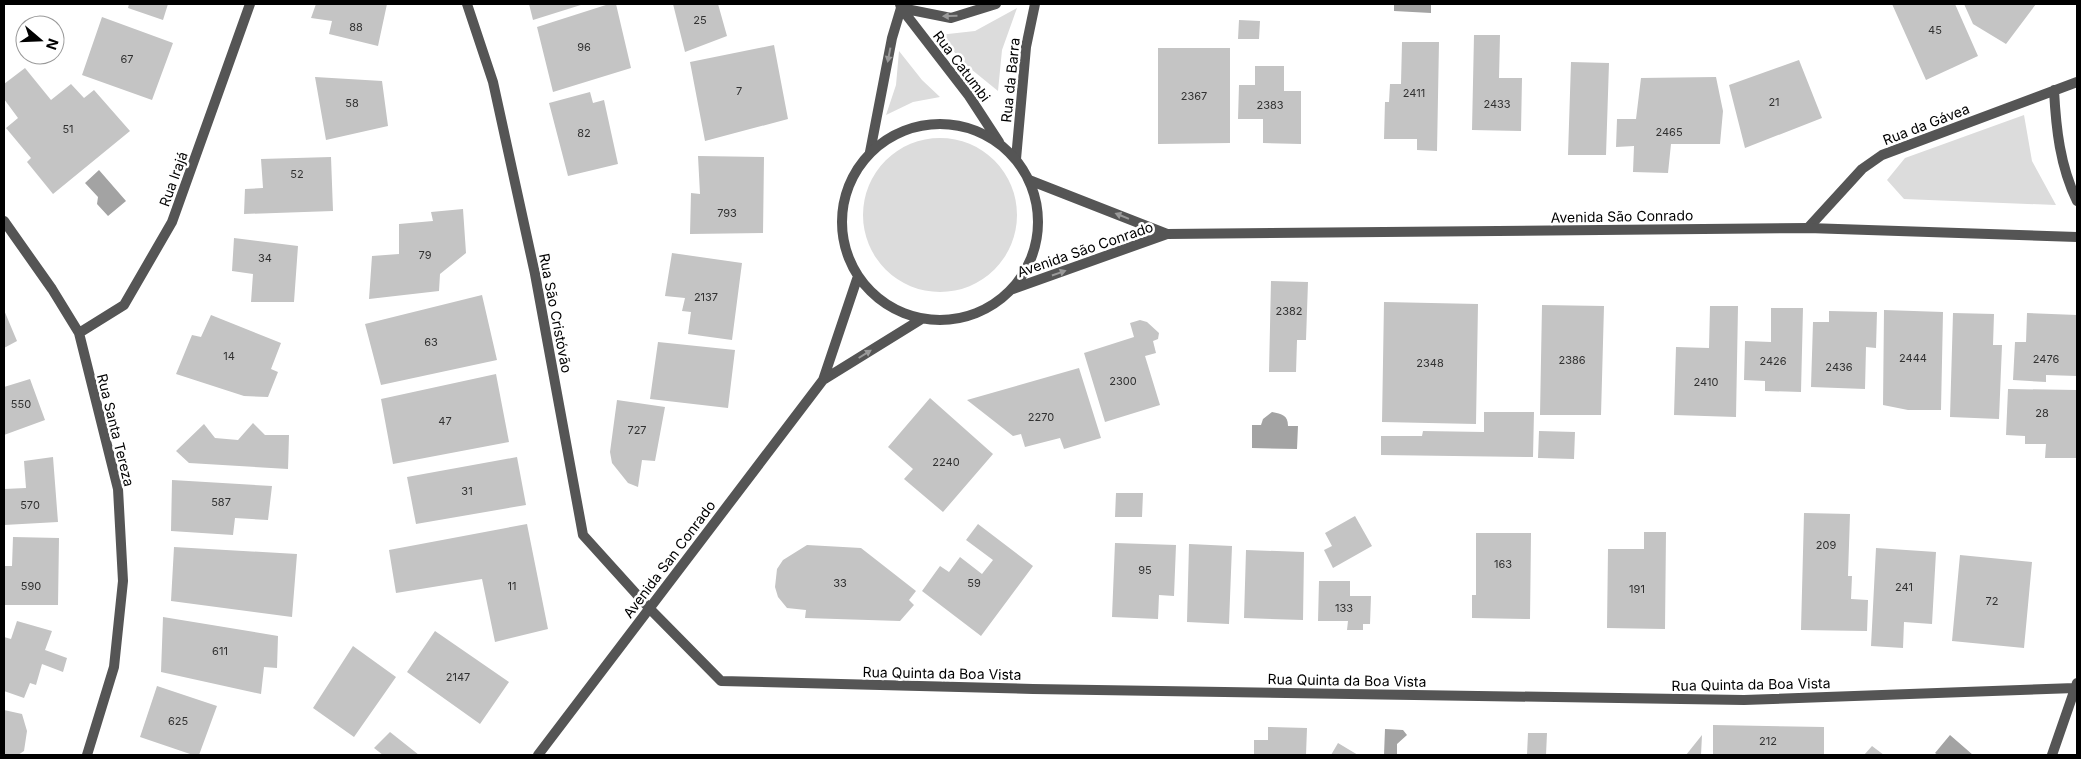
<svg xmlns="http://www.w3.org/2000/svg" width="2081" height="759" font-family="Inter,sans-serif">
<style>
.green{fill:#dcdcdc}
.water{fill:#a3a3a3}
.building{fill:#c4c4c4}
.lines{fill:none;stroke-linecap:round;stroke-linejoin:round}
.minor{stroke:#555;stroke-width:10}
.tertiary{stroke:#555;stroke-width:10}
.oneway{fill:#999}
.labels{text-anchor:middle;dominant-baseline:central;stroke-width:5;stroke-linejoin:round;paint-order:stroke}
.number-label{font-size:11px;fill:#313131}
.street-label{font-size:14px;fill:#000;stroke:#fff}
</style>
<rect width="100%" height="100%" fill="#fff"/>
<path class="green" d="M1017 8 1002 50 998 91 966 65 939 35 975 31Z
M899 51 922 80 940 97 913 102 886 115 896 85Z
M2024 115 2032 161 2056 205 1904 199 1887 180 1905 158Z
M863 215a77 77 0 1 1 154 0a77 77 0 1 1-154 0Z"/>
<path class="water" d="M1394 4H1431V13L1394 11Z
M99 170 126 201 108 216 97 204 98 197 85 183Z
M1272 412C1282 414 1288 415 1288 426H1298L1297 449 1252 448V425H1261L1263 419Z
M1385 729 1403 730 1407 735 1397 744V755H1384Z
M1950 735 1973 755H1938L1935 753Z"/>
<path class="building" d="M129 4H168L163 20 128 8Z
M316 4H387L378 46 329 34 332 21 311 18Z
M529 4H584L533 20Z
M609 4H616L631 68 553 92 537 27Z
M673 4H718L727 36 685 52Z
M1892 4H1955L1978 56 1926 80Z
M1964 4H2036L2006 44 1973 24Z
M102 17 173 43 152 100 82 75Z
M1239 20 1260 21 1259 39H1238Z
M1474 35H1500L1499 78H1522L1521 131 1472 130Z
M1402 42H1439L1437 151 1417 150V139H1384L1385 102H1389L1390 84H1401Z
M774 45 788 119 705 141 690 62Z
M1158 48H1230V143L1158 144Z
M1799 60 1822 118 1745 148 1729 85Z
M1571 62 1609 63 1606 155H1568Z
M1255 66H1284V91H1301V144L1263 143V119H1238L1239 85H1255Z
M25 68 51 100 71 84 84 98 94 90 130 131 53 194 27 162 31 158 6 128 18 118 4 99V84Z
M315 77 382 81 388 126 326 140Z
M1716 77 1723 111 1720 144H1671L1668 173 1633 172 1634 146 1616 147 1617 119H1636L1641 78Z
M590 92 593 103 604 100 618 164 568 176 549 103Z
M698 156 764 157 763 233 690 234 691 193 700 194Z
M331 157 333 211 244 214 245 189 263 188 261 159Z
M463 209 466 253 440 274 439 291 369 299 372 256 399 254V224L433 221 431 212Z
M234 238 298 246 294 302H251L253 274 232 271Z
M672 253 742 263 732 340 688 334 691 312 682 311 685 298 665 296Z
M1271 281 1308 282 1306 340H1297L1296 372H1269Z
M482 295 497 360 381 385 365 324Z
M1384 302 1478 304 1476 424 1382 422Z
M1542 305 1604 306 1601 415H1540Z
M1710 306H1738L1736 417 1674 415 1676 347 1709 348Z
M1771 308H1803L1801 392 1765 391V381L1744 380 1745 341 1771 342Z
M4 310 17 341 4 348Z
M1884 310 1943 312 1941 410H1908L1883 405Z
M1829 311 1877 312 1876 348 1866 347 1865 389 1811 387 1813 322H1829Z
M1953 313 1994 314 1993 345H2002L1999 419 1950 417Z
M2027 313 2077 315V376L2046 375V382L2013 380 2015 342H2026Z
M211 315 281 343 271 369 278 372 268 397 244 396 176 374 192 335 201 337Z
M1140 320 1147 322 1159 333 1158 339 1153 341 1156 353 1145 356 1160 405 1105 422 1084 353 1134 337 1130 323Z
M658 342 735 350 728 408 650 399Z
M1079 368 1101 438 1064 449 1060 438 1025 447 1021 434 1013 436 967 400Z
M496 374 509 442 393 464 381 399Z
M30 379 45 420 4 435V387Z
M2008 389 2077 390V458H2045L2046 444H2025V436L2006 435Z
M930 398 993 454 943 512 904 479 913 469 888 447Z
M617 400 665 407 655 461 642 460 638 487 628 483 612 463 610 452Z
M1484 412H1534L1533 457 1381 455V436H1422L1423 431 1484 432Z
M253 423 265 435H289L288 469 189 463 176 451 204 424 215 438 238 440Z
M1539 431 1575 432 1574 459 1538 458Z
M53 457 58 522 4 525V489L26 488 24 461Z
M517 457 526 505 416 524 407 477Z
M172 480 272 486 268 520 235 518 233 535 171 531Z
M1116 493H1143L1142 517H1115Z
M1804 513 1850 514 1848 576H1852L1851 599 1868 600 1867 631 1801 630Z
M1355 516 1372 546 1333 568 1324 550 1332 546 1325 533Z
M527 524 548 629 495 642 482 579 396 593 389 550Z
M978 524 1033 566 981 636 922 591 940 566 949 572 960 557 982 574 993 560 966 540Z
M1644 532H1666L1665 629 1607 628 1608 549H1644Z
M1476 533H1531L1530 619 1472 618V595H1476Z
M13 537 59 538 58 605H4V566H12Z
M1115 543 1176 545 1174 596 1159 595 1158 619 1112 617Z
M1189 544 1232 546 1229 624 1187 622Z
M807 545 861 548 916 591 909 600 914 605 900 621 805 618 806 610 787 608 778 597 775 587 777 569 783 560Z
M174 547 297 554 292 617 171 601Z
M1876 548 1936 552 1932 624 1904 622 1903 648 1871 646Z
M1246 550 1304 552 1303 620 1244 618Z
M1960 555 2032 562 2024 648 1952 641Z
M1319 581H1350V596H1371L1370 624H1363V630H1347L1348 621H1318Z
M163 617 278 636 277 668 264 667 261 694 161 672Z
M17 621 52 631 45 650 67 658 63 672 42 664 36 685 30 683 24 698 4 691V637L11 639Z
M435 631 509 682 480 724 407 672Z
M353 646 396 677 354 737 313 708Z
M157 686 217 706 199 755H193L140 737Z
M4 710 22 714 27 731 24 751 18 755H4Z
M1713 725 1824 727V755H1713Z
M1268 727 1307 728 1306 755H1254V740H1268Z
M390 732 419 755H383L374 748Z
M1528 733H1547L1546 755H1527Z
M1702 735 1701 755H1686Z
M1338 743 1358 755H1331Z
M1872 746 1884 755H1864Z"/>
<g class="lines">
<path class="minor" d="M467 4 493 82 535 274 583 535 649 608 721 681 1033 689 1744 700 2075 688
M900 4 901 8 969 96 999 142
M901 8 951 18 996 4
M2054 90C2056 129 2060 166 2077 201
M870 152 892 38 901 8
M1016 159 1026 47 1035 4
M4 221 52 289 79 333 118 489 123 581 114 667 87 755
M1808 228 1862 169 1882 155 2077 82
M79 333 124 305 172 222 250 4
M2052 755 2077 683"/>
<path class="tertiary" d="M842 222a98 98 0 1 1 196 0a98 98 0 1 1-196 0Z
M1029 180 1167 234
M1013 289 1167 234 1808 228 2077 237
M823 380 920 320
M538 755 823 380 857 279"/>
</g>
<defs><path id="oneway-solid" d="M-6-.8H1V-3.2L6.5 0L1 3.2V.8H-6Z" transform="scale(1.25)"/></defs>
<g class="oneway">
<use href="#oneway-solid" transform="translate(950 16) rotate(179)"/>
<use href="#oneway-solid" transform="translate(889 55) rotate(101)"/>
<use href="#oneway-solid" transform="translate(1122 216) rotate(-158)"/>
<use href="#oneway-solid" transform="translate(1059 273) rotate(-19)"/>
<use href="#oneway-solid" transform="translate(865 354) rotate(-32)"/>
</g>
<g class="labels">
<g class="number-label">
<text x="700" y="20">25</text>
<text x="356" y="27">88</text>
<text x="1935" y="30">45</text>
<text x="584" y="47">96</text>
<text x="127" y="59">67</text>
<text x="739" y="91">7</text>
<text x="1414" y="93">2411</text>
<text x="1194" y="96">2367</text>
<text x="1774" y="102">21</text>
<text x="352" y="103">58</text>
<text x="1497" y="104">2433</text>
<text x="1270" y="105">2383</text>
<text x="68" y="129">51</text>
<text x="1669" y="132">2465</text>
<text x="584" y="133">82</text>
<text x="297" y="174">52</text>
<text x="727" y="213">793</text>
<text x="425" y="255">79</text>
<text x="265" y="258">34</text>
<text x="706" y="297">2137</text>
<text x="1289" y="311">2382</text>
<text x="431" y="342">63</text>
<text x="229" y="356">14</text>
<text x="1913" y="358">2444</text>
<text x="2046" y="359">2476</text>
<text x="1572" y="360">2386</text>
<text x="1773" y="361">2426</text>
<text x="1430" y="363">2348</text>
<text x="1839" y="367">2436</text>
<text x="1123" y="381">2300</text>
<text x="1706" y="382">2410</text>
<text x="21" y="404">550</text>
<text x="2042" y="413">28</text>
<text x="1041" y="417">2270</text>
<text x="445" y="421">47</text>
<text x="637" y="430">727</text>
<text x="946" y="462">2240</text>
<text x="467" y="491">31</text>
<text x="221" y="502">587</text>
<text x="30" y="505">570</text>
<text x="1826" y="545">209</text>
<text x="1503" y="564">163</text>
<text x="1145" y="570">95</text>
<text x="840" y="583">33</text>
<text x="974" y="583">59</text>
<text x="31" y="586">590</text>
<text x="512" y="586">11</text>
<text x="1904" y="587">241</text>
<text x="1637" y="589">191</text>
<text x="1992" y="601">72</text>
<text x="1344" y="608">133</text>
<text x="220" y="651">611</text>
<text x="458" y="677">2147</text>
<text x="178" y="721">625</text>
<text x="1768" y="741">212</text>
</g>
<g class="street-label">
<text transform="translate(962 66) rotate(53)">Rua Catumbi</text>
<text transform="translate(1010 80) rotate(-84)">Rua da Barra</text>
<text transform="translate(1926 124) rotate(-21)">Rua da Gávea</text>
<text transform="translate(173 179) rotate(-70)">Rua Irajá</text>
<text transform="translate(1622 216) rotate(-1)">Avenida São Conrado</text>
<text transform="translate(1085 249) rotate(-19)">Avenida São Conrado</text>
<text transform="translate(556 313) rotate(79)">Rua São Cristóvão</text>
<text transform="translate(116 430) rotate(76)">Rua Santa Tereza</text>
<text transform="translate(669 559) rotate(-53)">Avenida San Conrado</text>
<text transform="translate(942 673) rotate(1)">Rua Quinta da Boa Vista</text>
<text transform="translate(1347 680) rotate(1)">Rua Quinta da Boa Vista</text>
<text transform="translate(1751 684) rotate(-1)">Rua Quinta da Boa Vista</text>
</g>
</g>
<rect width="2081" height="759" fill="none" stroke="#000000" stroke-width="10"/>
<g transform="translate(40 40) rotate(109)"><circle r="24" fill="#ffffff" stroke="#999999"/>
<path d="M0-4L9 19L0 12L-9 19Z" fill="#000000"/>
<text y="-8" font-size="14" font-weight="bold" text-anchor="middle" fill="#000000">N</text>
</g>
</svg>
